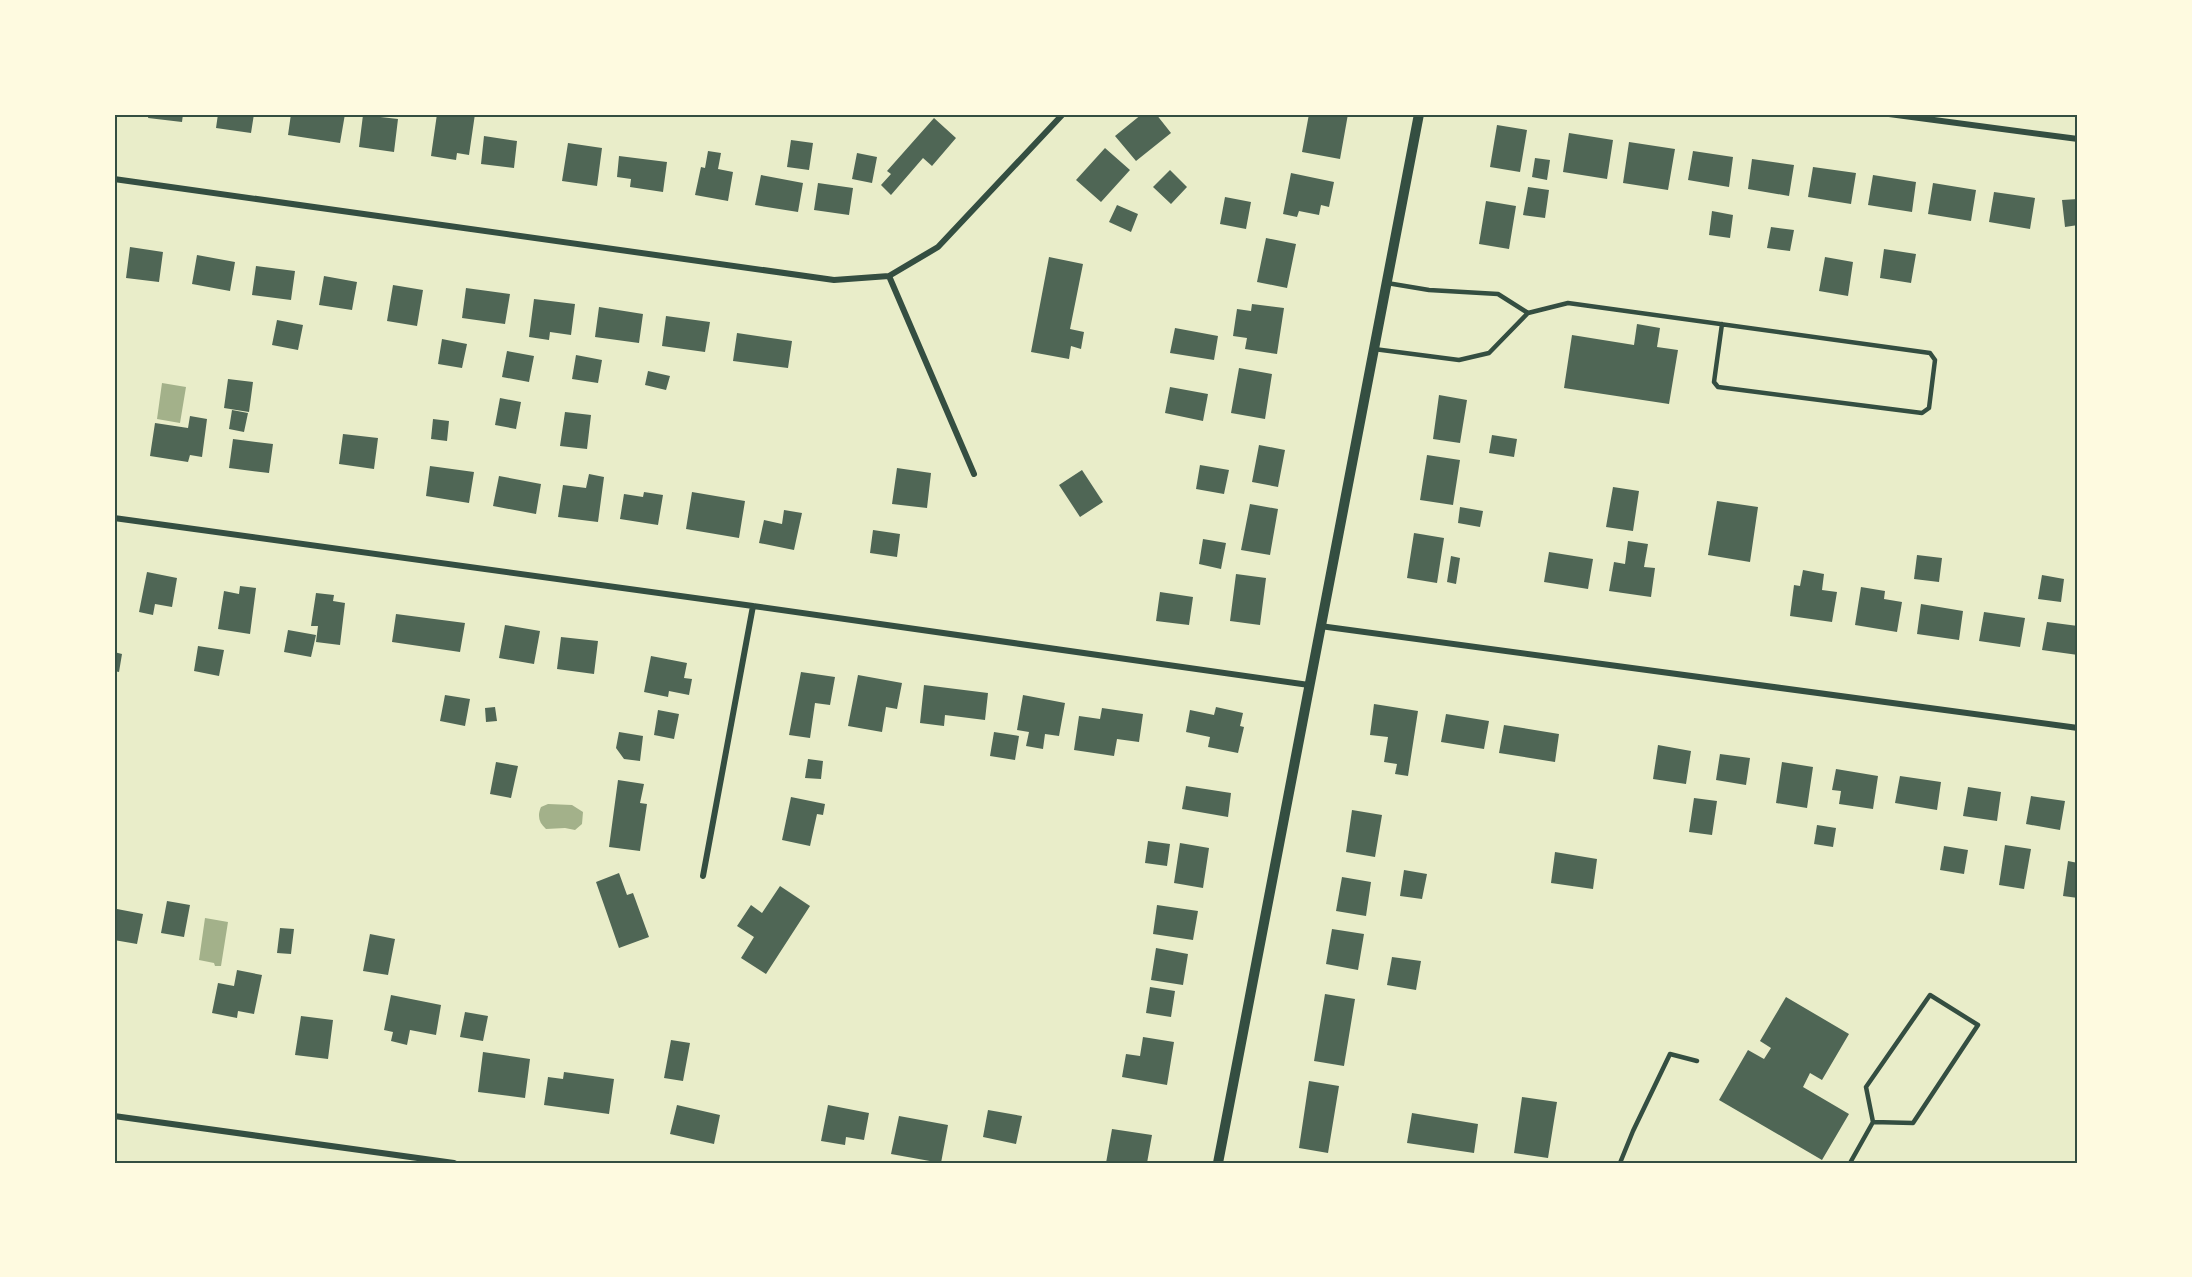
<svg xmlns="http://www.w3.org/2000/svg" width="2192" height="1277" font-family="Mulish,sans-serif">
<style>
.water{fill:#a3b18a}
.building{fill:#4f6655}
.lines{fill:none;stroke-linecap:round;stroke-linejoin:round}
.service{stroke:#344e41;stroke-width:4.5}
.minor{stroke:#344e41;stroke-width:6}
.tertiary{stroke:#344e41;stroke-width:10}
.neatline{fill:none;stroke:#344e41;stroke-width:2}
</style>
<rect width="100%" height="100%" fill="#e9edc9"/>
<path class="water" d="M162 383 186 387 180 423 157 419Z
M548 804 572 805 583 812 582 824 575 830 565 828 546 829C539 823 537 816 541 807Z
M205 918 228 922 221 966H215L214 963 199 960Z"/>
<path class="building" d="M149 114H183L182 122 148 118Z
M218 114H254L251 133 216 128Z
M291 114H345L340 143 288 135Z
M437 114H475L469 155 457 153 456 160 431 156Z
M1142 114H1156L1171 133 1136 161 1115 136Z
M1309 114H1348L1340 159 1302 152Z
M363 115 398 119 394 152 359 147Z
M934 118 956 138 932 166 923 158 891 195 881 185 891 174 887 171Z
M1497 125 1527 130 1520 172 1490 167Z
M1569 133 1613 140 1607 179 1563 172Z
M484 136 517 141 514 168 481 164Z
M791 140 813 143 809 170 787 167Z
M1629 142 1675 149 1668 190 1623 183Z
M568 143 602 148 597 186 562 181Z
M1105 148 1130 170 1101 202 1076 180Z
M708 151 721 153 718 169 733 172 728 201 695 195 701 167 705 168Z
M1693 151 1733 157 1729 187 1688 180Z
M857 153 877 157 872 183 852 179Z
M619 156 667 162 663 192 630 187 631 179 617 177Z
M1535 158 1550 160 1547 180 1532 177Z
M1752 159 1794 165 1789 196 1748 189Z
M1813 167 1856 173 1851 204 1808 197Z
M1170 170 1187 187 1171 204 1153 187Z
M1291 173 1334 182 1329 207 1321 205 1319 215 1299 211 1297 217 1283 214Z
M761 175 803 183 798 212 755 205Z
M1873 175 1916 182 1912 212 1868 205Z
M818 183 853 188 849 215 814 210Z
M1933 183 1976 190 1971 221 1928 214Z
M1528 187 1549 190 1545 218 1523 215Z
M1994 192 2035 198 2030 229 1989 222Z
M1225 197 1251 202 1246 229 1220 224Z
M2078 199V225L2065 227 2062 200Z
M1486 201 1516 206 1509 249 1479 244Z
M1117 205 1138 214 1131 232 1109 222Z
M1712 211 1733 215 1730 238 1709 235Z
M1771 227 1794 230 1790 251 1767 248Z
M1266 238 1296 244 1287 288 1257 282Z
M130 247 163 252 159 282 126 278Z
M1884 249 1916 254 1911 283 1880 278Z
M197 255 235 262 230 291 192 284Z
M1049 257 1083 264 1070 329 1084 332 1081 349 1071 346 1069 359 1031 352Z
M1825 257 1853 262 1848 296 1819 291Z
M256 266 295 271 291 300 252 295Z
M324 276 357 282 352 310 319 305Z
M393 285 423 290 417 326 387 321Z
M466 288 510 294 505 324 462 318Z
M534 299 575 304 571 335 550 332 549 340 529 337Z
M1252 304 1284 308 1277 354 1245 349 1247 338 1233 336 1237 309 1251 311Z
M599 307 643 314 639 343 595 337Z
M666 316 710 322 705 352 662 346Z
M277 320 303 325 298 350 272 345Z
M1637 324 1660 328 1657 347 1678 350 1669 404 1564 388 1572 335 1634 345Z
M1175 328 1218 336 1214 360 1170 353Z
M737 333 792 341 788 368 733 361Z
M442 339 467 344 462 368 438 364Z
M507 351 534 356 529 382 502 377Z
M576 355 602 360 598 383 572 379Z
M1239 368 1272 374 1265 419 1231 413Z
M648 371 670 376 666 390 645 385Z
M228 379 253 382 249 412 224 408Z
M1170 387 1208 394 1203 421 1165 413Z
M1439 395 1467 400 1460 443 1433 439Z
M500 398 521 402 516 429 495 425Z
M232 410 248 413 244 432 229 429Z
M565 412 591 415 587 449 560 446Z
M190 416 207 419 202 457 190 455 188 462 150 456 155 423 188 428Z
M433 419 449 421 447 441 431 439Z
M343 434 378 438 374 469 339 464Z
M1492 435 1517 439 1514 457 1489 453Z
M233 439 273 444 269 473 229 468Z
M1259 445 1285 450 1278 487 1252 482Z
M1427 455 1460 460 1453 505 1420 500Z
M1200 465 1229 470 1224 494 1196 489Z
M430 466 474 472 469 503 426 496Z
M897 468 931 473 927 508 892 504Z
M1082 470 1103 502 1080 517 1059 485Z
M589 474 604 477 598 522 558 517 563 485 586 488Z
M499 476 541 484 536 514 493 506Z
M1613 487 1639 491 1633 531 1606 527Z
M644 492 663 495 658 525 620 519 624 494 643 497Z
M692 492 745 501 739 538 686 529Z
M1717 501 1758 507 1750 562 1708 555Z
M1250 504 1278 509 1270 555 1241 550Z
M1460 507 1483 511 1480 527 1458 523Z
M784 510 802 513 794 550 759 543 764 520 782 524Z
M873 530 900 534 897 557 870 553Z
M1414 533 1444 538 1437 583 1407 578Z
M1203 539 1226 543 1221 569 1199 564Z
M1628 541 1648 544 1644 567 1655 568 1651 597 1609 591 1614 562 1625 564Z
M1549 552 1593 559 1588 589 1544 582Z
M1917 555 1942 558 1939 582 1914 579Z
M1451 556 1460 558 1456 584 1447 582Z
M1803 570 1824 574 1822 590 1837 592 1832 622 1790 616 1794 585 1800 586Z
M147 572 177 578 172 607 155 604 153 615 139 612Z
M1236 574 1266 578 1260 625 1230 621Z
M2042 575 2064 579 2061 602 2038 599Z
M240 586 256 588 250 634 218 629 224 591 239 594Z
M1861 587 1885 591 1884 599 1902 602 1897 632 1855 625Z
M1160 592 1193 597 1189 625 1156 621Z
M316 593 334 595 333 601 345 603 340 645 316 642 318 626H311Z
M1921 604 1963 611 1959 640 1917 634Z
M1984 612 2025 618 2020 647 1979 641Z
M396 614 465 623 460 652 392 642Z
M2047 622 2078 626V655L2042 650Z
M505 625 540 631 534 664 499 658Z
M288 630 316 635 311 657 284 652Z
M561 637 598 641 594 674 557 669Z
M198 646 224 650 219 676 194 671Z
M114 652 122 654 119 672 114 671Z
M651 656 687 663 684 678 692 679 689 695 669 691 668 697 644 692Z
M801 672 835 677 830 705 815 703 810 738 789 735Z
M858 675 902 683 897 709 886 707 882 732 848 726Z
M924 685 988 693 985 720 945 715 944 726 920 723Z
M445 695 470 699 465 726 440 721Z
M1023 695 1065 703 1059 736 1045 734 1043 749 1026 746 1029 732 1017 730Z
M1374 704 1418 711 1408 776 1395 774 1397 764 1384 762 1388 737 1370 735Z
M495 707 497 721 486 722 485 708Z
M1216 707 1243 713 1240 726 1244 727 1238 753 1208 747 1210 737 1186 732 1190 710 1214 715Z
M1102 708 1143 714 1139 742 1117 739 1114 756 1074 750 1079 716 1100 719Z
M658 710 679 714 674 739 654 735Z
M1446 714 1489 721 1484 749 1441 742Z
M1504 725 1559 734 1555 762 1499 753Z
M619 732 643 736 640 761 624 759 616 748Z
M994 732 1019 736 1015 760 990 756Z
M1658 745 1691 751 1686 784 1653 779Z
M1720 754 1750 758 1746 785 1716 780Z
M808 759 823 761 821 779 805 778Z
M496 762 518 766 511 798 490 794Z
M1782 762 1813 767 1807 808 1776 803Z
M1836 769 1878 776 1873 809 1839 804 1841 791 1832 790Z
M1900 776 1941 782 1937 810 1895 803Z
M618 780 644 784 640 803 647 804 640 851 609 847Z
M1186 786 1231 793 1228 817 1182 809Z
M1968 787 2001 792 1997 821 1963 816Z
M2031 796 2065 801 2060 830 2026 824Z
M791 797 825 804 823 815 817 814 810 846 782 840Z
M1694 798 1717 801 1712 835 1689 832Z
M1352 810 1382 815 1375 857 1346 852Z
M1817 825 1836 828 1833 847 1814 844Z
M1148 841 1170 844 1167 866 1145 863Z
M1180 843 1209 848 1203 888 1174 883Z
M2005 845 2031 849 2024 889 1999 885Z
M1944 846 1968 850 1964 874 1940 870Z
M1555 852 1597 859 1593 889 1551 883Z
M2068 861 2078 863V898L2063 896Z
M1404 870 1427 874 1422 899 1400 896Z
M619 873 627 895 633 893 649 937 619 948 596 882Z
M1342 877 1371 882 1366 916 1336 911Z
M780 886 810 906 766 974 741 958 754 937 737 926 751 905 762 913Z
M167 901 190 905 184 937 161 933Z
M1157 905 1198 911 1193 940 1153 934Z
M117 909 143 914 137 944 114 940Z
M280 928 294 929 291 954 277 953Z
M1332 929 1364 934 1358 970 1326 964Z
M370 934 395 939 388 975 363 971Z
M1156 948 1188 954 1183 985 1151 980Z
M1392 957 1421 961 1416 990 1387 985Z
M237 970 262 975 254 1014 238 1011 237 1018 212 1013 218 983 234 986Z
M1150 987 1175 991 1171 1017 1146 1013Z
M1325 994 1355 999 1344 1066 1314 1061Z
M391 995 441 1005 436 1035 410 1030 407 1045 391 1041 393 1032 384 1030Z
M1786 997 1849 1034 1822 1080 1810 1073 1803 1087 1849 1114 1822 1160 1719 1100 1748 1050 1764 1059 1771 1048 1760 1041Z
M465 1012 488 1016 483 1041 460 1037Z
M301 1016 333 1020 328 1059 295 1055Z
M1143 1037 1174 1042 1167 1085 1122 1077 1126 1054 1140 1056Z
M671 1040 690 1043 683 1081 664 1078Z
M483 1052 530 1059 525 1098 478 1092Z
M564 1072 614 1079 609 1114 544 1105 548 1077 563 1079Z
M1309 1081 1339 1086 1328 1153 1299 1148Z
M1522 1097 1557 1102 1548 1158 1514 1153Z
M677 1105 720 1115 714 1144 670 1134Z
M828 1105 869 1113 864 1140 846 1137 845 1145 821 1141Z
M988 1110 1022 1116 1016 1144 983 1137Z
M1412 1113 1478 1124 1474 1153 1407 1143Z
M899 1116 948 1125 941 1163 891 1154Z
M1112 1129 1152 1135 1147 1163H1106Z"/>
<g class="lines">
<path class="service" d="M1387 283 1429 290 1498 294 1528 313
M1374 349 1459 360 1489 353 1528 313 1568 303 1930 353 1935 360 1929 408 1922 413 1718 387 1714 382 1722 324
M1620 1163 1633 1131 1670 1054 1697 1061
M1850 1163 1873 1122 1866 1087 1930 995 1978 1025 1913 1123 1873 1122"/>
<path class="minor" d="M1889 114 2078 139
M114 179 834 280 889 276 938 247 1063 114
M889 276 974 474
M114 518 753 606 1309 685
M1320 626 2078 728
M703 876 753 606
M114 1116 454 1163"/>
<path class="tertiary" d="M1218 1163 1419 114"/>
</g>
<rect width="2192" height="1277" fill="none" stroke="#fefae0" stroke-width="231"/>
<rect x="116" y="116" width="1960" height="1046" class="neatline"/>
</svg>
